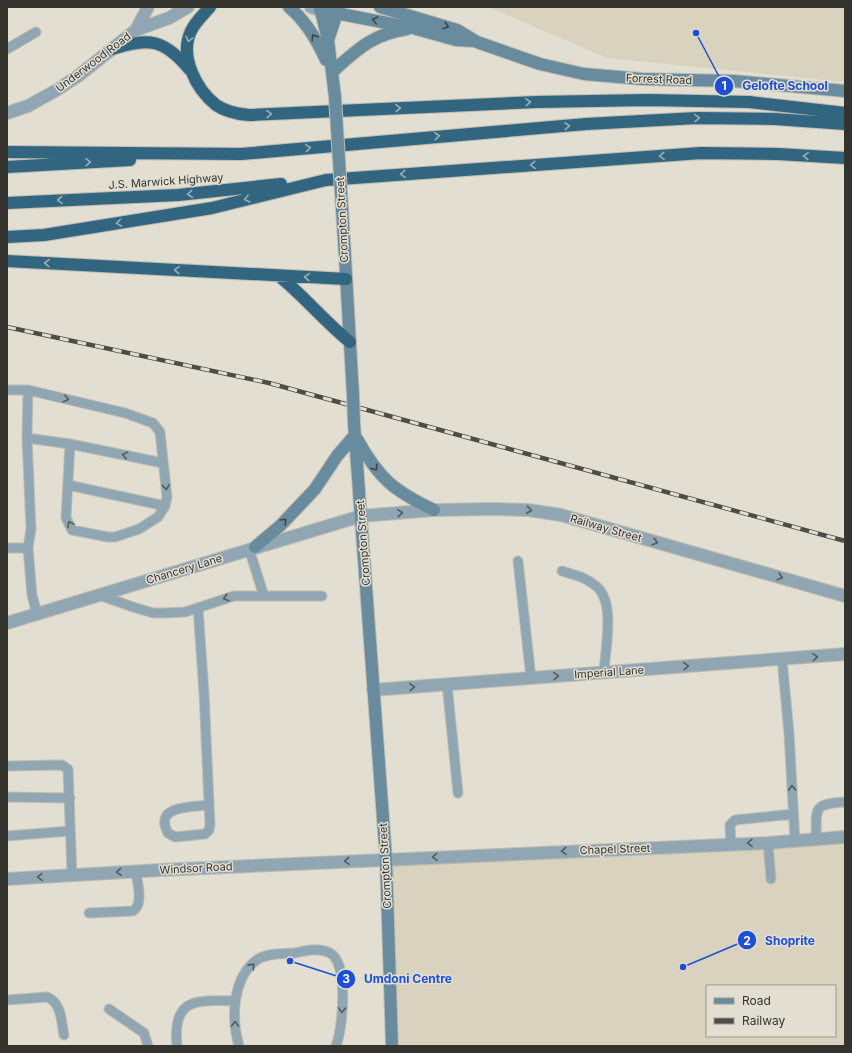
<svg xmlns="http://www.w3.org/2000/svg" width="852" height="1053" font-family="Inter,sans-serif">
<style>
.built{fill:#d9d2bf;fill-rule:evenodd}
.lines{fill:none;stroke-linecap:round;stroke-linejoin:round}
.lane-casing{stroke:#bfbcb1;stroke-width:11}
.street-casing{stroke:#bfbcb1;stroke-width:14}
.secondary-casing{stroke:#bfbcb1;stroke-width:14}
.highway-casing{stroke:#bfbcb1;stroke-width:14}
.lane{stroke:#90a6b3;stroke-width:9}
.street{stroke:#90a6b3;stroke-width:12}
.secondary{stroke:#698b9e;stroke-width:12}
.highway{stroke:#326680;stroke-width:12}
.rail-casing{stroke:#4d4c46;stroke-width:4.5}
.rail{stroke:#e2ded2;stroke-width:3;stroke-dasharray:9;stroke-linecap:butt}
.secondary-bridge-casing{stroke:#bfbcb1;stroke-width:14;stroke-linecap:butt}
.secondary-bridge{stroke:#698b9e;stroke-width:12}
.oneway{stroke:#3f4544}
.oneway2{stroke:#9caeb1}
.oneway3{stroke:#545b5d}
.labels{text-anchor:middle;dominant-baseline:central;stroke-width:3;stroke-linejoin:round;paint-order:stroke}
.street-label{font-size:11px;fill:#34332e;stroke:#e2ded2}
.leader{fill:none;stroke:#1d4ed8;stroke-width:1.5}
.callout-dot{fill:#1d4ed8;stroke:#e2ded2;stroke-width:1.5}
.mark-label{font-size:12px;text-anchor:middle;font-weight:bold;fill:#fff}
.callout-label{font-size:12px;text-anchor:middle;font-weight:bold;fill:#1d4ed8;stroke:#e2ded2;stroke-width:3;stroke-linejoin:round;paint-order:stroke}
</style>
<rect width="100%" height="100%" fill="#e2ded2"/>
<path class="built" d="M488 7H845V82L607 58Z
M845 837V1046H393L386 860ZM707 986H835V1036H707Z"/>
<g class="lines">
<defs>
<path id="lane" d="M7 49 36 32
M7 390H28L125 413 153 423 160 432 167 497 165 506 158 517 139 529 115 537H108L72 530 66 518 70 444
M28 390 27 438 31 529 28 548 32 595 37 614
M27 438 70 444 163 463
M68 485 165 506
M7 548H28
M249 549 264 596
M518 561 531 678
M562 571C574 575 586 577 596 586 616 602 605 649 604 673
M99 595 133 607 153 613H164L185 612 234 596H322
M198 608 204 693 210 825 209 830 205 834 175 837 168 833C153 805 192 807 209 805
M782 659 789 733 795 841
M447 684 458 793
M7 766 62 765 68 769 72 875
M7 797 70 798
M7 836 70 831
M816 839C817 809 811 804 845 802
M768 843 771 879
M731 844 730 825 735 820 793 814
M89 913 133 911C144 904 137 883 136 871
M7 1000 47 997C62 1003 61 1021 64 1035
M109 1009 144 1033 148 1046
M177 1046C172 997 197 1000 235 1001
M239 1046C231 1018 232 977 258 959 268 953 283 954 294 953 306 951 318 947 330 953 349 963 343 1028 336 1046"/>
<path id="street" d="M311 7 320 10
M136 30 148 7
M7 113 28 106 55 91 78 76 136 30 169 18 188 7
M7 623 361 516 434 510 494 509 528 510 561 515 845 596
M373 690 845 654
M7 879 160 870 768 843 845 837"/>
<path id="secondary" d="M289 7C306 21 317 40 326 60
M320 7 328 40 335 97
M380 7 457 30 477 42 540 64 584 74 642 79 734 81 845 91
M320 10 413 28 456 40 474 41
M328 40 339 7
M332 72C358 49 371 35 407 29
M344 240 353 395
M354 423 386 859 392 1046
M357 439C379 479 394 491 434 510
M255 547 281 525 315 489 337 456 355 435"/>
<path id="highway" d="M210 7C204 14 195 22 191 31 179 56 196 89 216 105 226 112 237 114 249 115L536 102 648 100 749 102 845 113
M112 49C149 38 163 38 189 69
M7 152 241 154 586 124 697 118 775 119 845 124
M7 167 130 160
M7 203 178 195 281 184
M7 237 44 235 212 208 326 180 701 153 778 154 845 158
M7 261 346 279
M279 276C304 296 325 322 350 342"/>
</defs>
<use href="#lane" class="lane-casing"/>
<use href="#street" class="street-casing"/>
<use href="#secondary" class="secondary-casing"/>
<use href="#highway" class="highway-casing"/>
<use href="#lane" class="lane"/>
<use href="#street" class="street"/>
<use href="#secondary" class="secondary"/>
<use href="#highway" class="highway"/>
<defs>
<path id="rail" d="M7 327 269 383 845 541"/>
</defs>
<use href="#rail" class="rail-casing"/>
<use href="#rail" class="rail"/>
<defs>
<path id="secondary-bridge" d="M335 97 344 240
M353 395 354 423"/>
</defs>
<use href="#secondary-bridge" class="secondary-bridge-casing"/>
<use href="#secondary-bridge" class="secondary-bridge"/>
</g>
<defs><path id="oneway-chevron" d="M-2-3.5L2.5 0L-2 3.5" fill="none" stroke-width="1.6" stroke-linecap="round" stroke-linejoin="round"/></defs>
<g class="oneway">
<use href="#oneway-chevron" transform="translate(375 20) rotate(-168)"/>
<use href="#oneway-chevron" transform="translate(446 26) rotate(17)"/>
<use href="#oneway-chevron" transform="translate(314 37) rotate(-123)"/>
<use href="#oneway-chevron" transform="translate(375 468) rotate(54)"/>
<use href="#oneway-chevron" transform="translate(284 521) rotate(-46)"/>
</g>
<g class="oneway2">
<use href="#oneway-chevron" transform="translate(189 39) rotate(104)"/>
<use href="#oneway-chevron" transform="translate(528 102) rotate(-3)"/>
<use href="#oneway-chevron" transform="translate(398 108) rotate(-3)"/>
<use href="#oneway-chevron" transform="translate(269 114) rotate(-3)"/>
<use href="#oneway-chevron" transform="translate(697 118) rotate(-1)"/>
<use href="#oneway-chevron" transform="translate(567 126) rotate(-5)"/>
<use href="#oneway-chevron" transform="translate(437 136) rotate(-5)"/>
<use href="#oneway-chevron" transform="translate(308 148) rotate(-5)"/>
<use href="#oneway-chevron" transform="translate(662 156) rotate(176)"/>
<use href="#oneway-chevron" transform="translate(806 156) rotate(-177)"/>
<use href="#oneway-chevron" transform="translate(88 162) rotate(-3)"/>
<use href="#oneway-chevron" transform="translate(533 165) rotate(176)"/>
<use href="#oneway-chevron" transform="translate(403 174) rotate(176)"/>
<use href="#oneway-chevron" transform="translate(190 194) rotate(174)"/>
<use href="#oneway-chevron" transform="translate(247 199) rotate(166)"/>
<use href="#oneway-chevron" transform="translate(60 200) rotate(177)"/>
<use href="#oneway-chevron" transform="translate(119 223) rotate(171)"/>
<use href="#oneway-chevron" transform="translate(47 263) rotate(-177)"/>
<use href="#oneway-chevron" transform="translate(177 270) rotate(-177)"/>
<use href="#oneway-chevron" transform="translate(307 277) rotate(-177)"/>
</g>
<g class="oneway3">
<use href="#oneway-chevron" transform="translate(66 399) rotate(14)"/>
<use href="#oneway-chevron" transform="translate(125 455) rotate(-168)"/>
<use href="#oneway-chevron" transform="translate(166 487) rotate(84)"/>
<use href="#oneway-chevron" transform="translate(529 510) rotate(6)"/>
<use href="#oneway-chevron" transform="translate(400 513) rotate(-5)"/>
<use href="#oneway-chevron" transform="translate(70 524) rotate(-118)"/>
<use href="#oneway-chevron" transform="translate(655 542) rotate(16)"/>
<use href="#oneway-chevron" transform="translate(780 577) rotate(16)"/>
<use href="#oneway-chevron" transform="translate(226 598) rotate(163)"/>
<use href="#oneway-chevron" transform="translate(815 657) rotate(-4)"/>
<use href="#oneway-chevron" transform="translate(686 666) rotate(-4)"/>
<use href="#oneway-chevron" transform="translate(556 676) rotate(-4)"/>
<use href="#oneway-chevron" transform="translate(412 687) rotate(-4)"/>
<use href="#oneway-chevron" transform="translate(792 788) rotate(-93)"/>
<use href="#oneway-chevron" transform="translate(750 843) rotate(178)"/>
<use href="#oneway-chevron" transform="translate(564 851) rotate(177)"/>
<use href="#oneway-chevron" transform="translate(435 857) rotate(177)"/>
<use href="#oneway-chevron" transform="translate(347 861) rotate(177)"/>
<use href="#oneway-chevron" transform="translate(119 872) rotate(176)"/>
<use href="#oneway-chevron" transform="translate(40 877) rotate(177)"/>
<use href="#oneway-chevron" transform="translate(252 966) rotate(-48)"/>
<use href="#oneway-chevron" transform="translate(342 1010) rotate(92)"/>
<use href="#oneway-chevron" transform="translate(235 1024) rotate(-90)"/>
</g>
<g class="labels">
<g class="street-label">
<text transform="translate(93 62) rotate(-37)">Underwood Road</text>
<text transform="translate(659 79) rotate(2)">Forrest Road</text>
<text transform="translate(166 181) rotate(-4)">J.S. Marwick Highway</text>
<text transform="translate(342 220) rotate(-93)">Crompton Street</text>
<text transform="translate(606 528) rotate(16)">Railway Street</text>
<text transform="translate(363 543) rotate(-94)">Crompton Street</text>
<text transform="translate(184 569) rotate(-17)">Chancery Lane</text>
<text transform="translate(609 672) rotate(-4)">Imperial Lane</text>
<text transform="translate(615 849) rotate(-2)">Chapel Street</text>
<text transform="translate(385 866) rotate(-93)">Crompton Street</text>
<text transform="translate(196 868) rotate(-3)">Windsor Road</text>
</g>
</g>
<path class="leader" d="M696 33L724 86M683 967L747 940M290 961L346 979"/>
<g class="callout-dot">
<circle cx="696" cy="33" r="4"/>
<circle cx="683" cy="967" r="4"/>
<circle cx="290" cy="961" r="4"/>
<circle cx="724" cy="86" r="10"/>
<circle cx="747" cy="940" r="10"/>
<circle cx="346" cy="979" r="10"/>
</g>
<g class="mark-label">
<text x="724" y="90">1</text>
<text x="747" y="945">2</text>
<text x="346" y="983">3</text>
</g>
<g class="callout-label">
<text x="785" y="90">Gelofte School</text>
<text x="790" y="945">Shoprite</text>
<text x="408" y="983">Umdoni Centre</text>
</g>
<rect width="852" height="1053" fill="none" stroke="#34332e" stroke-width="16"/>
<rect x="706" y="985" width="130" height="52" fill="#e2ded2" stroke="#9c9a90"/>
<rect x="714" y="998" width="20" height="6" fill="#698b9e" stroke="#9c9a90"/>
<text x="742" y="1005" font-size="12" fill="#34332e">Road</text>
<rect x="714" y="1018" width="20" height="6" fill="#4d4c46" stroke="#9c9a90"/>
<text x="742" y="1025" font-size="12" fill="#34332e">Railway</text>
</svg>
